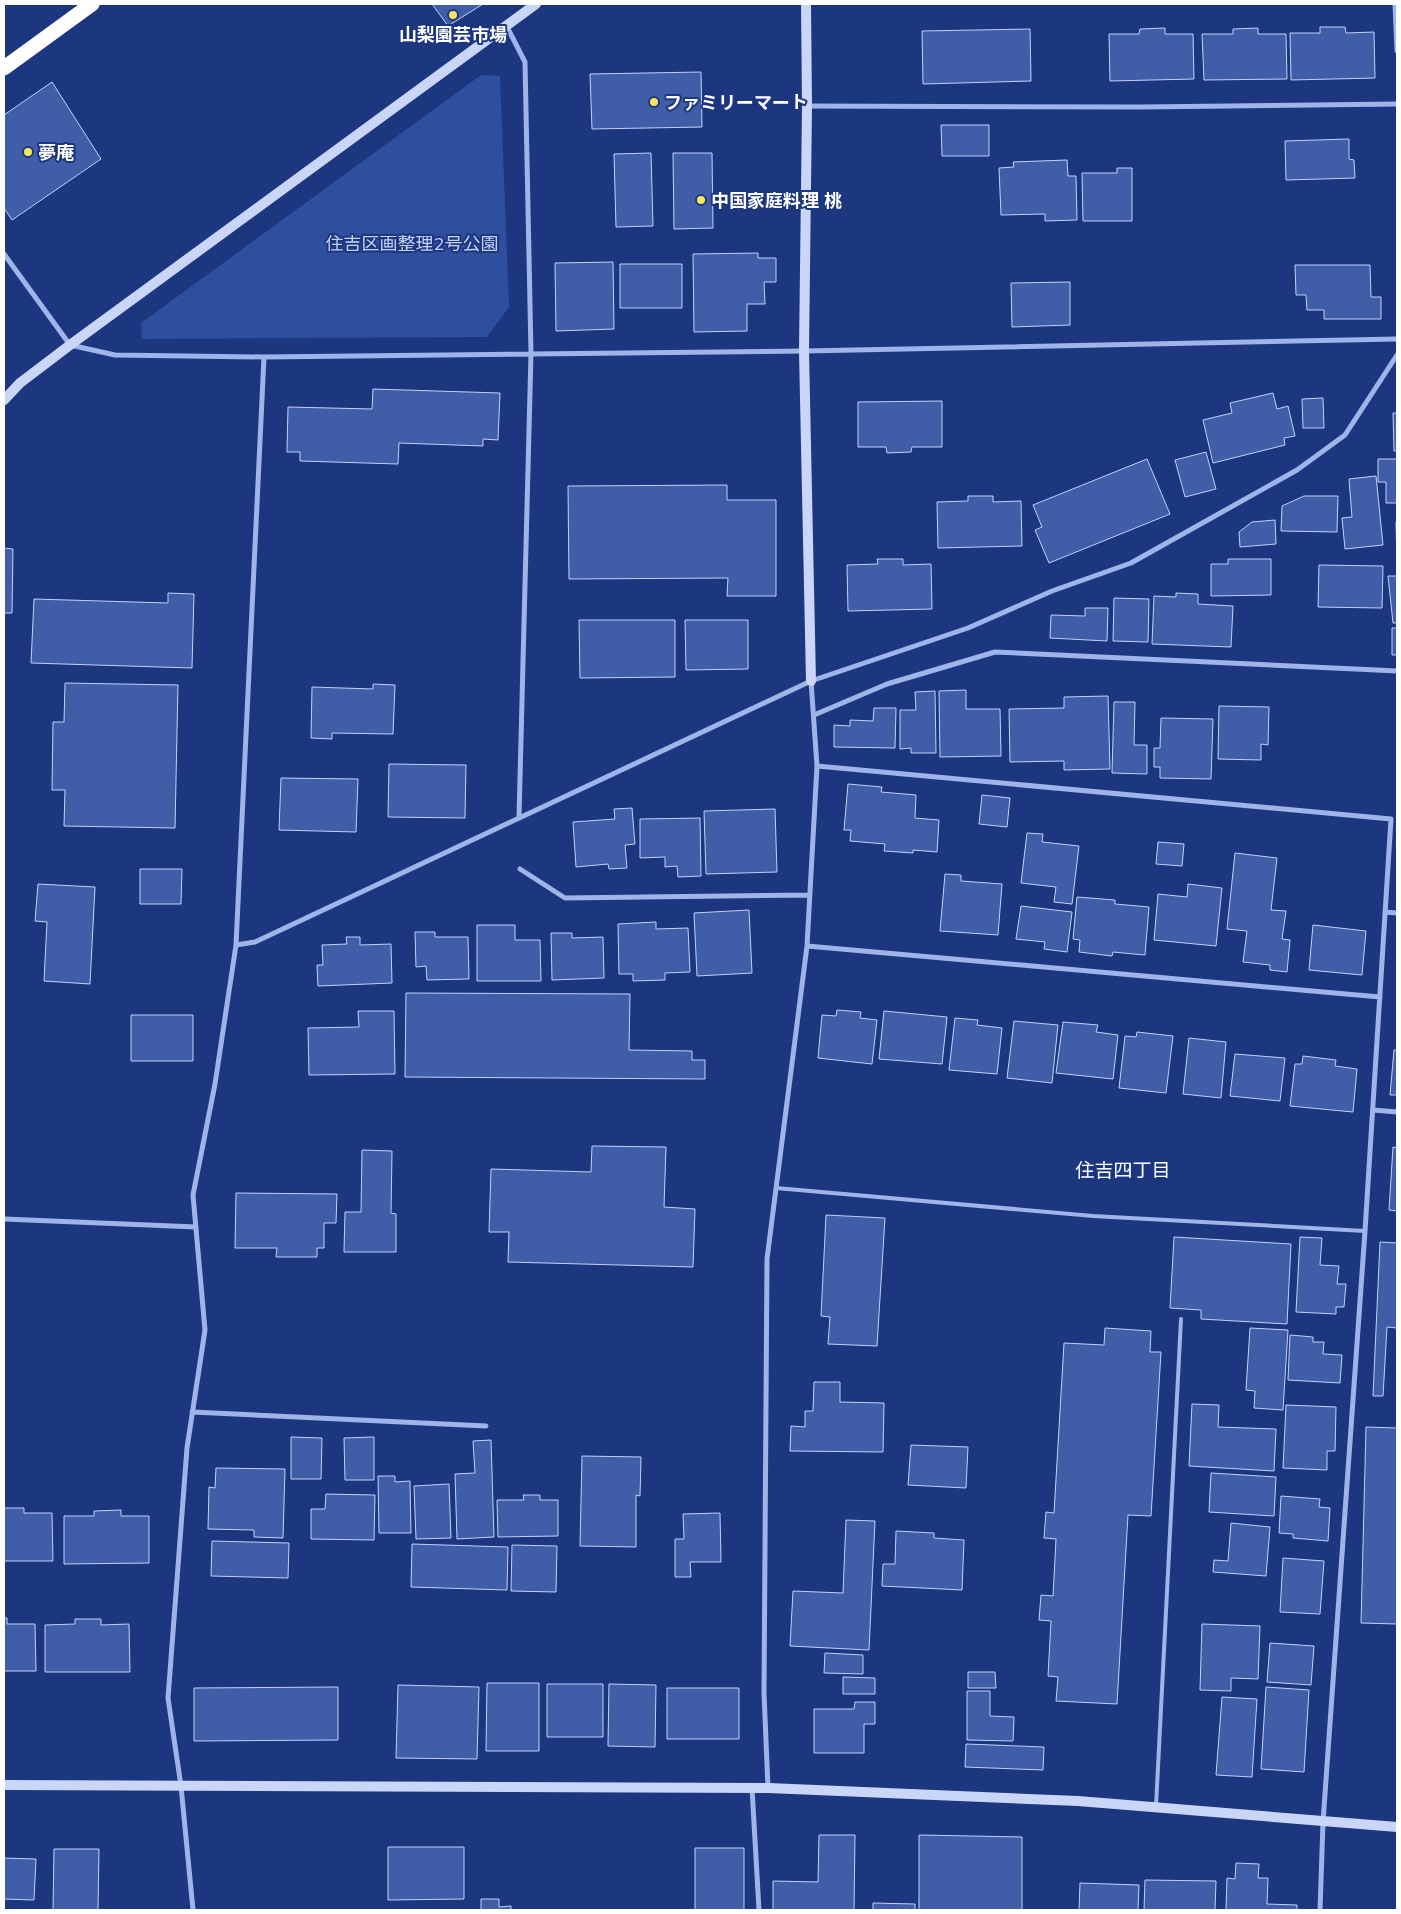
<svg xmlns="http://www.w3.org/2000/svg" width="1401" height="1914" font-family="Mulish,'Noto Sans JP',sans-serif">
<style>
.green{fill:#2e4e9e}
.building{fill:#405da7;stroke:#c3d2f7}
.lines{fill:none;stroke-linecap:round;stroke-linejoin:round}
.lane{stroke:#9fb4e9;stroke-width:4}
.street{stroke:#9fb4e9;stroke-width:5}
.secondary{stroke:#cad6f7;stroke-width:10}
.highway{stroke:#fff;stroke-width:15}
.poi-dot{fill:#fae65c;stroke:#1c377f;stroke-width:2}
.labels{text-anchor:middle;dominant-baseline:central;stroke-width:4;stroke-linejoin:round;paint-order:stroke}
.poi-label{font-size:18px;font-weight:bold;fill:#fff;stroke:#1c377f;text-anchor:start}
.park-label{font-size:18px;fill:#c3d2f7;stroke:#1c377f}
.neighbourhood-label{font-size:19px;fill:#fff;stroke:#1c377f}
</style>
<rect width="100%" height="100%" fill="#1c377f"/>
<path class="green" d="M481 75 500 76 509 307 487 337 142 339 141 323Z"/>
<path class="building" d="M432 4H483L448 26Z
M1320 27H1345L1346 33 1374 32 1375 78 1291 80 1290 33H1320Z
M1165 28V34H1193L1194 79 1110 81 1109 34H1139L1140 29Z
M1258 28V34H1286L1287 79 1204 80 1202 34H1233V29Z
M1030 29 1031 81 923 84 922 31Z
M701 72 702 127 592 129 590 74Z
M52 82 101 159 12 220 4 208V115Z
M941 125H989V156H942Z
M1349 139V159L1354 160 1355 178 1286 180 1285 141Z
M651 153 653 226 616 227 614 154Z
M673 153H712L713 228 674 229Z
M1067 160 1068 176H1076L1077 220 1045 221V214L1001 215 999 168 1014 167 1013 162Z
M1117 168H1132V221H1083L1082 173H1117Z
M758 253V258H776V282H764L765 304H747V331L694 332 693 254Z
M613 262 614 329 556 331 555 263Z
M620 264H682V308H620Z
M1295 265H1370L1371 297H1381V319H1324V310H1307L1306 295H1296Z
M1070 282V325L1012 327 1011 283Z
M373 389 500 393 498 440 483 439V446L399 443 398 464 300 461V452H287L288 407 372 409Z
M1273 393 1277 409 1288 406 1295 436 1284 438 1285 445 1213 463 1203 420 1232 413 1230 403Z
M1323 398 1324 428H1303L1302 399Z
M942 401V447H912L911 452 887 453 886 447H858V402Z
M1393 413H1397V451H1394Z
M1206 452 1216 489 1185 497 1175 460Z
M1147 459 1170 514 1049 563 1035 530 1042 527 1033 505Z
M1378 459H1397V503H1386V482H1378Z
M1376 476 1383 545 1345 549 1342 518 1352 517 1349 479Z
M727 485V500H776V596H727L728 578 569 579 568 486Z
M968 496H993V502L1021 501 1022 546 938 548 937 502 968 501Z
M1304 496H1338L1337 532 1281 531 1282 506Z
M1275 520 1276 544 1240 547 1239 532 1252 522Z
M1396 522H1397V562Z
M4 548 13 549 12 613H4Z
M877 559H903V565L931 564 932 609 848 611 847 565 878 564Z
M1228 559H1271V595L1211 596V564H1228Z
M1319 565 1383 566 1382 608 1318 607Z
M1388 576H1397V623H1393Z
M168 593 194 594 192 668 31 663 34 599 168 603Z
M1176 593 1198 594V604L1233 606 1231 647 1152 644 1154 596 1176 597Z
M1114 598 1149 599 1148 642 1113 641Z
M1085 608H1108L1107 641 1050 638 1051 615 1085 616Z
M579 620H675V677L580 678Z
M685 620H748V669L686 670Z
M1392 628H1397V655H1392Z
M65 683 178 685 175 828 64 826 65 790H52L53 722H64Z
M373 684 395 685 393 734 332 733V739L311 738 312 687 373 689Z
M966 690V709H1000L1001 756 940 757 939 691Z
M935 691 936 753H911V748L900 749V710H916L915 692Z
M1108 696 1110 769 1064 770V761L1010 762 1009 709 1064 708V697Z
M1114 702H1135L1134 745H1147V774L1112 773Z
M1219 706 1269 707 1268 745 1261 744V760L1218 759Z
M874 708H896L895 748 834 747V725L850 726V720L873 721Z
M1161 718 1213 719 1211 779 1160 778V767H1154V748H1160Z
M389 764 466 765 465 818 388 817Z
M281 778 358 779 356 832 279 830Z
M848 784 882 787 881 792 916 795 915 818 939 820 937 852 913 850V853L884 851 885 844 850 841 851 830H844Z
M982 795 1010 798 1007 827 979 824Z
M632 808 635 844 625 845 627 868 609 869 608 864 576 867 573 822 615 819 614 809Z
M775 809 777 872 706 874 704 811Z
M700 818 701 876 678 877 677 866 665 867V857L640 858V819Z
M1027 833 1043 834 1042 842 1079 846 1072 904 1054 902 1056 887 1021 883Z
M1158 842 1184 844 1182 866 1156 864Z
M1235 853 1277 858 1271 910 1286 911 1282 939 1290 940 1287 972 1270 970V965L1243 962 1247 931 1227 929Z
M140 869H182L181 904H140Z
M945 874 961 875V881L1002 884 998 935 940 931Z
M38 884 95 887 90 984 44 981 47 922 35 921Z
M1188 884 1222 888 1216 946 1154 940 1158 894 1187 897Z
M1077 897 1115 900V904L1149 907 1145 955 1113 952 1112 956 1079 952 1080 940 1073 939Z
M1021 906 1072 912 1067 952 1044 949 1045 942 1016 939Z
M749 910 752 973 697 976 694 913Z
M656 922V929L688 928 690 972 665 973V980L633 981V974H619L618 924Z
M477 925H515V940H540L541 981H477Z
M1313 925 1366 931 1362 975 1309 970Z
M415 932H435V937H468L469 979 427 980 426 966 416 967Z
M551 933H572V938L603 937 604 978 552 980Z
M346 937H360V945L391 944 392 983 318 986 317 965H323L322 945 347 944Z
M406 993 630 994 629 1050 692 1051V1060H705V1079L405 1077Z
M837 1010 861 1012 860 1018 877 1020 872 1064 818 1058 822 1015 836 1016Z
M358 1011H394L395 1074 309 1075 308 1028 359 1027Z
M884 1011 947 1017 942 1064 879 1059Z
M131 1015H193V1061H131Z
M955 1018 978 1020 977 1025 1002 1028 997 1074 949 1070Z
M1014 1021 1058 1025 1052 1083 1007 1078Z
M1063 1022 1098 1025 1096 1032 1118 1035 1113 1079 1056 1073Z
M1137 1032 1173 1036 1166 1093 1119 1088 1125 1036 1136 1037Z
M1189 1038 1226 1042 1221 1098 1183 1094Z
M1394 1050H1397V1095H1390Z
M1235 1054 1285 1058 1280 1101 1230 1096Z
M1303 1056 1336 1060 1335 1066 1357 1069 1353 1112 1290 1106 1295 1064H1302Z
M592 1146 666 1147 664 1207 695 1209 693 1267 508 1262 509 1232H489L491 1169 591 1172Z
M1393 1147 1397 1148V1211L1389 1210Z
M362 1150 392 1151 391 1213 396 1214V1252H344L345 1212H361Z
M236 1193 337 1194 336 1223H324V1248H317V1257H276L277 1248H235Z
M826 1215 885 1218 877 1346 828 1344 830 1317 821 1316Z
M1174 1237 1291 1244 1287 1324 1201 1319V1310L1170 1308Z
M1300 1237 1322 1238 1320 1265 1339 1266 1337 1284H1346L1344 1307H1336V1314L1296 1312Z
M1380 1242 1397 1243V1328L1387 1327 1383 1396H1373Z
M1105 1328 1151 1331 1150 1352H1161L1151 1516 1128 1515 1117 1704 1056 1701 1058 1677 1048 1676 1051 1621 1039 1620 1041 1595 1053 1596 1056 1539 1044 1538 1046 1512 1054 1513 1064 1343 1104 1345Z
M1250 1328 1288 1330 1283 1410 1254 1408 1255 1391 1246 1390Z
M1290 1335 1313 1337V1342H1324L1323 1354 1342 1355 1340 1383 1288 1380Z
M814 1382H840V1402L884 1403 883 1452 790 1451 791 1426 805 1427V1411H813Z
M1192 1404 1219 1405 1218 1427 1276 1429 1274 1471 1189 1466Z
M1286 1405 1336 1407 1335 1451H1327V1470L1283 1468Z
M1366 1427 1397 1428V1624L1361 1623Z
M291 1437 322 1438 321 1479H291Z
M374 1437V1480H345L344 1438Z
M491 1440 494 1537 457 1539 455 1474 475 1473 473 1441Z
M911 1445 968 1447 966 1488 908 1485Z
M582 1456 641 1457 640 1496 636 1495V1547L580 1546Z
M216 1468 285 1469 283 1538 254 1537V1530L208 1529 209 1487 215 1488Z
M1211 1473 1276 1477 1274 1516 1209 1512Z
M378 1476H395V1482L410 1481 411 1533H379Z
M449 1484 451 1538 416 1539 414 1486Z
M326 1494 375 1495 374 1540 311 1539V1509H325Z
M523 1495H540V1500H558V1536L498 1537 497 1500H524Z
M1281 1496 1320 1499 1319 1507 1330 1508 1328 1541 1293 1538V1534L1279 1533Z
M4 1508H24V1513H52L53 1561H4Z
M121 1510V1516H149V1563L64 1564V1516H94V1511Z
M720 1513 721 1562H690L691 1577H675V1539H684L683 1514Z
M846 1520 875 1521 869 1650 790 1646 793 1591 843 1593Z
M1231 1523 1270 1527 1266 1576 1213 1572 1214 1560 1228 1561Z
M896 1531 934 1533V1538L964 1540 962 1590 882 1586 883 1564H895Z
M212 1541 289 1543 288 1578 211 1576Z
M412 1544 508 1547 507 1590 411 1587Z
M512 1545 557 1546 556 1592 511 1591Z
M1283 1558 1324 1561 1320 1614 1280 1612Z
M4 1618H7V1624H35L36 1671H4Z
M75 1619H101V1625L129 1624 130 1672H45V1625L75 1624Z
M1202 1624 1260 1626 1258 1679 1231 1678V1691L1200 1690Z
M1270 1643 1314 1646 1311 1685 1267 1682Z
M825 1653 863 1655V1674L824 1673Z
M968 1672H995L996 1688H968Z
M843 1677 875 1678V1694H843Z
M487 1683H539V1751H486Z
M547 1684H603V1737H547Z
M609 1684 656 1685 655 1747 608 1746Z
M398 1685 479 1687 477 1759 396 1758Z
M338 1687V1740L194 1741V1688Z
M1266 1687 1309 1690 1304 1772 1261 1769Z
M667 1688H739V1739H667Z
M967 1691H990V1716L1014 1717 1013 1741 967 1740Z
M1222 1697 1257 1699 1252 1777 1216 1775Z
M855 1702H875V1724H864V1753H814V1709H854Z
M966 1744 1044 1747 1043 1770 965 1767Z
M819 1835H855L854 1910H773V1881L818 1882Z
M919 1835 1022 1837V1910H919Z
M388 1847H464V1899L388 1900Z
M695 1848H744V1910H695Z
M54 1849H99L98 1910H53Z
M4 1858 36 1859 34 1900 4 1899Z
M1236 1863 1259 1864 1258 1878H1268L1267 1904 1297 1905V1910H1226L1227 1878 1235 1879Z
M1145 1880 1216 1881 1215 1910H1144Z
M1080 1883 1139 1885 1138 1910H1079Z
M481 1899H499V1907L511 1906V1910H481Z
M873 1903 915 1904V1910H873Z"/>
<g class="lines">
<path class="lane" d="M776 1188 1093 1216 1365 1231
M1156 1806 1181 1319"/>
<path class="street" d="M1395 4 1397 51
M506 25 525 62 531 353 519 817
M807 106 1141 107 1397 104
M4 254 70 345 115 355 264 357 804 351 1397 339
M814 715 887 684 995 652 1397 671
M817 766 1391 819 1365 1231 1323 1822 1320 1910
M520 869 565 898 810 895
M1385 912 1397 913
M236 945 255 942 811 681 968 628 1052 591 1131 563 1297 470 1345 435 1397 355
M807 946 1380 997
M1373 1110 1397 1112
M4 1219 196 1227
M192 1412 486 1426
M752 1788 759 1910
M768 1788 764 1693 767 1259 807 946 817 766 811 681
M193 1910 181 1786 168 1698 187 1448 205 1330 193 1195 215 1084 236 945 264 357"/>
<path class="secondary" d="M806 4 807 106 804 351 811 681
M4 400 20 383 70 345 536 4
M4 1785 768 1788 1078 1801 1397 1827"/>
<path class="highway" d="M4 68 92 4"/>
</g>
<g class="poi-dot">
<circle cx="453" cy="15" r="5"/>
<circle cx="654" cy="102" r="5"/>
<circle cx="28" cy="152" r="5"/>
<circle cx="701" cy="200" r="5"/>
</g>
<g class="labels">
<g class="poi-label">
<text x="453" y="34" text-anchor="middle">山梨園芸市場</text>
<text x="664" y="102">ファミリーマート</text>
<text x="38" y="152">夢庵</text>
<text x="711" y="200">中国家庭料理 桃</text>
</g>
<g class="park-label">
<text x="412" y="243">住吉区画整理2号公園</text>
</g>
<g class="neighbourhood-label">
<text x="1123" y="1170">住吉四丁目</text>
</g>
</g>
<rect width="1401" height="1914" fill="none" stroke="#ffffff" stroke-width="10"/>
</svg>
